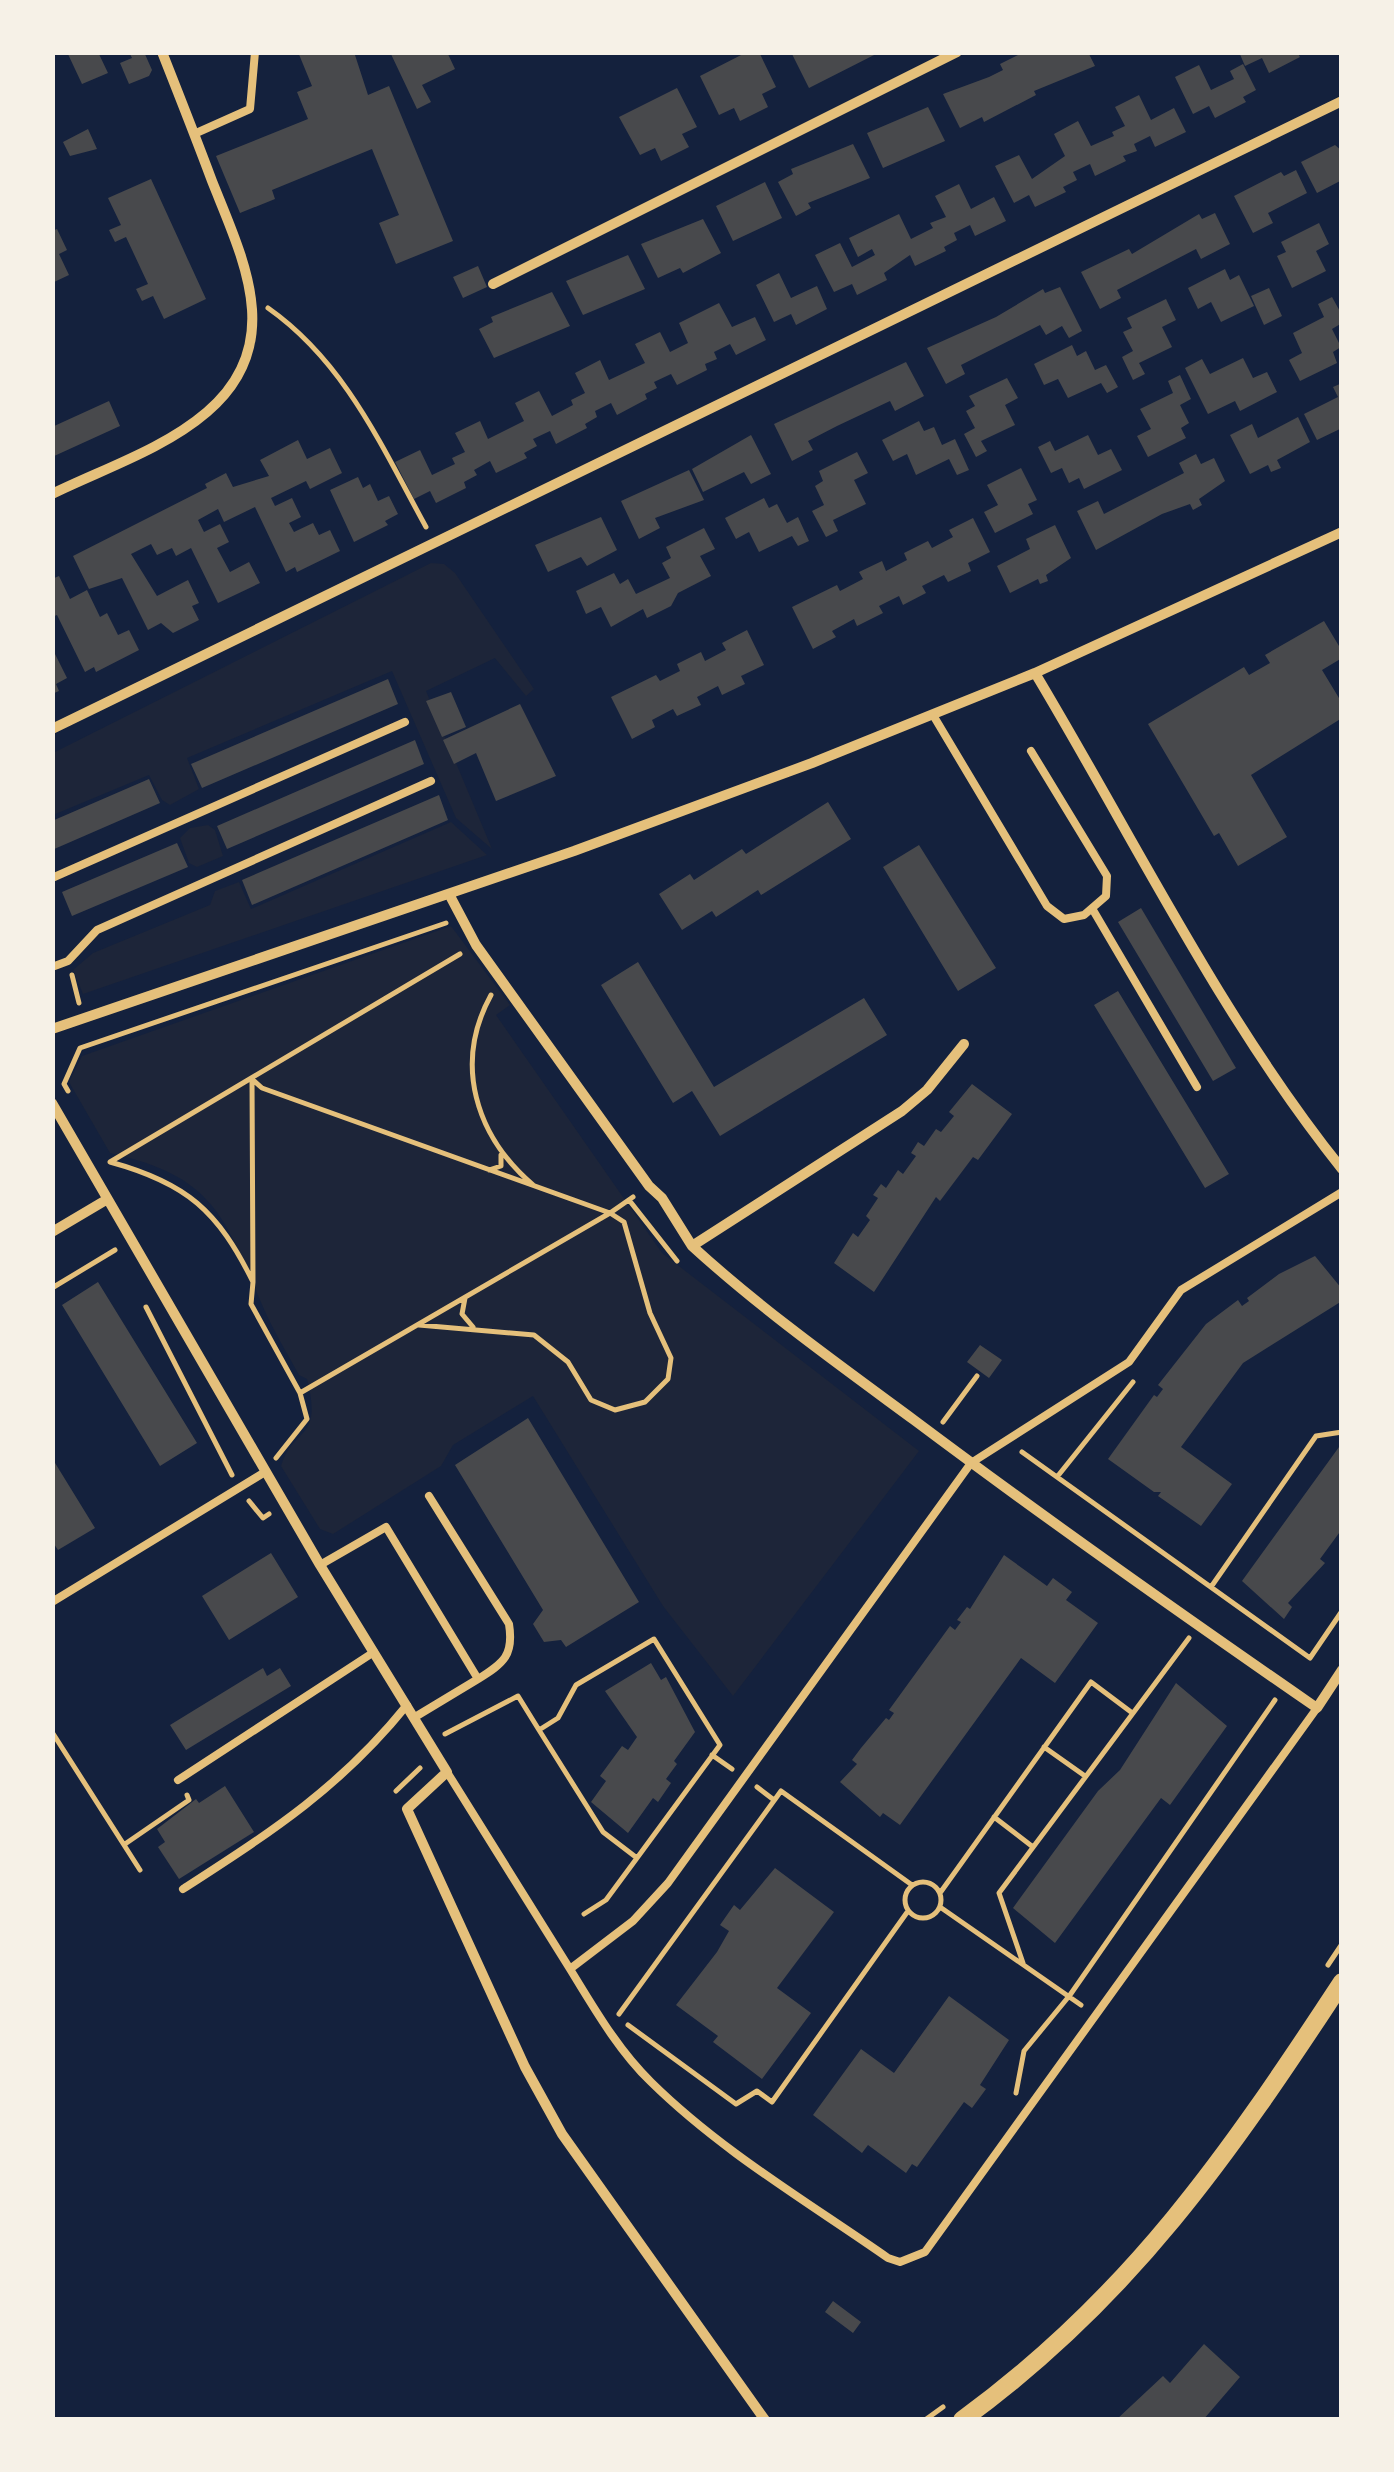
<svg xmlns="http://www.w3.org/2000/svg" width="1394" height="2472" font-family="Barlow,sans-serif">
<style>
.green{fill:#1d2539}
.building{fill:#48494c}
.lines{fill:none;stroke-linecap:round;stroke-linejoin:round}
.path{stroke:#e5c07b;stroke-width:5}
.service{stroke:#e5c07b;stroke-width:8}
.minor{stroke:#e5c07b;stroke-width:10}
.tertiary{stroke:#e5c07b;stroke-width:18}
</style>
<rect width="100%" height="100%" fill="#14213d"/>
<path class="green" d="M431 563 444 564 455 573 534 689 526 696 495 658 426 691 492 849 456 818 392 671 187 758 199 789 170 805 162 800 149 775 53 815V753Z
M451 822 487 855 83 994 73 970 93 953 210 905 215 891 239 882 251 909Z
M208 825 215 830 223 856 197 867 189 863 180 838 190 828Z
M451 926 510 1005 496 1015 662 1253 919 1451 733 1696 663 1606 533 1396 453 1445 441 1466 333 1534 320 1529 281 1466C294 1425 323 1442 307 1379L299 1375C287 1353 273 1330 263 1307 224 1217 216 1177 110 1153L69 1082 82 1056Z"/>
<path class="building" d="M67 52H98L108 73 82 84Z
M144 52 152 70 149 76 129 84 120 63 132 58 130 54Z
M298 52H354L368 95 389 86 453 241 396 264 379 223 399 215 372 149 272 190 275 199 240 213 216 156 308 119 297 92 312 86Z
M390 52H447L455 69 422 85 431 102 417 109Z
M747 52H759L776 87 762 94 768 107 740 121 734 108 719 115 700 76Z
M791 52H880L809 88Z
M1024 52H1088L1095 66 1034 91 1036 95 984 122 982 117 960 128 943 94 989 77 1003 70 1000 64Z
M1239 52H1297L1300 57 1269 73 1262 58 1245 66Z
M1243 64 1256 90 1243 97 1246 102 1215 118 1209 106 1193 114 1175 77 1199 65 1211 90 1234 79 1230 71Z
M677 88 697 127 682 134 689 147 661 161 655 148 640 155 619 117Z
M1139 95 1151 120 1174 108 1186 132 1155 147 1150 136 1134 144 1137 151 1123 156 1126 161 1095 176 1090 164 1073 172 1077 180 1063 187 1066 192 1035 207 1029 195 1014 203 995 166 1019 155 1032 179 1065 156 1054 134 1078 121 1091 146 1114 136 1112 132 1125 126 1115 107Z
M928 107 945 141 883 168 867 133Z
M88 129 97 149 70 156 63 142Z
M853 144 870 178 808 203 811 208 796 216 778 182 793 174 791 169Z
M1335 145 1342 151V180L1317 193 1301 162Z
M1296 170 1307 193 1268 213 1273 223 1253 233 1234 196 1281 172 1284 176Z
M151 179 206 299 164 319 153 296 142 301 136 289 148 284 126 237 115 242 109 230 121 225 108 198Z
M765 182 782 218 733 241 716 206Z
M959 184 971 209 994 197 1006 221 975 236 970 225 954 233 957 240 944 247 946 251 915 266 910 255 884 273 887 280 857 295 852 284 834 292 815 255 840 243 852 267 875 255 872 249 858 257 849 238 899 214 911 239 933 228 930 223 946 217 935 196Z
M1215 213 1230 244 1201 259 1196 249 1117 290 1121 298 1100 309 1081 272 1129 249 1132 254 1199 214 1202 219Z
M703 219 721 253 683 273 680 268 658 278 641 244Z
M1319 223 1329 244 1316 251 1326 271 1292 288 1277 256 1286 252 1281 242Z
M57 229 67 250 59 254 69 275 52 283V231Z
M628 255 645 289 583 315 566 281Z
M478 266 487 287 463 298 453 277Z
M1225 269 1230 280 1239 275 1254 306 1221 322 1211 302 1198 309 1188 288Z
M779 273 791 298 817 286 827 309 796 325 791 314 774 322 756 285Z
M1060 287 1082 331 1069 338 1062 326 1046 335 1040 325 961 365 965 374 946 384 927 348 996 317 1043 289 1045 293Z
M1269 288 1282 316 1264 325 1251 296Z
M552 292 570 326 494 358 479 329 493 322 491 317Z
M1332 297 1342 315V323L1332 329 1341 347 1333 352 1337 363 1300 381 1289 360 1302 353 1293 333 1324 317 1318 304Z
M1166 299 1176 320 1162 327 1172 347 1139 363 1145 374 1133 380 1122 357 1133 351 1123 332 1132 328 1127 318Z
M719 303 732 327 755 317 766 340 736 355 730 344 714 352 717 359 705 364 707 370 677 385 671 374 654 382 657 388 645 394 647 399 617 415 611 403 595 411 597 417 585 424 587 428 556 444 550 431 533 439 537 446 524 453 527 458 496 473 490 461 474 470 477 475 464 482 466 488 436 503 430 491 414 499 395 462 420 450 432 475 455 464 452 458 465 452 455 433 480 421 488 439 524 421 515 403 539 391 552 416 573 405 571 400 585 393 575 373 600 360 609 380 645 363 635 344 660 332 670 352 688 343 679 323Z
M1072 345 1077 356 1086 351 1095 370 1106 365 1118 387 1107 393 1101 383 1068 398 1058 379 1044 385 1034 364Z
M1243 358 1253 378 1267 372 1277 392 1240 411 1235 401 1208 414 1185 368 1202 359 1210 374Z
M906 362 924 396 895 411 890 401 837 426 808 441 813 450 792 461 774 424Z
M1180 375 1191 399 1180 405 1189 423 1181 428 1186 438 1148 457 1137 436 1151 429 1140 409 1173 393 1168 381Z
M1007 378 1018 398 1005 405 1015 425 981 441 987 451 976 457 964 434 975 428 966 411 975 406 969 396Z
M1342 383V428L1317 440 1304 414 1338 397 1333 387Z
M109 401 120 426 52 457V427Z
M1298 417 1310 442 1277 460 1281 468 1271 472 1268 465 1250 474 1230 435 1252 424 1258 438Z
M919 421 924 431 934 427 942 445 955 439 969 470 957 475 949 459 916 475 907 454 893 461 882 440Z
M751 435 771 474 751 484 744 472 703 492 692 469Z
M1088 435 1098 455 1111 449 1122 470 1084 489 1079 478 1069 483 1062 468 1051 473 1038 447 1050 441 1055 451Z
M298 440 307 459 330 448 342 473 310 489 306 481 271 498 275 506 292 498 301 517 289 523 294 532 313 523 319 535 330 530 340 551 297 572 295 567 286 572 255 507 224 522 218 509 198 520 204 532 220 524 229 542 217 548 230 572 249 562 260 583 218 603 191 548 176 556 172 548 157 555 151 544 131 554 157 596 188 580 199 603 192 606 199 620 173 633 161 623 148 630 122 578 89 589 73 556 207 488 205 484 226 473 233 487 269 476 260 460Z
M857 452 868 473 854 480 866 504 833 520 838 531 826 537 812 511 824 505 815 486 823 481 819 471Z
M1196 454 1201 464 1214 458 1225 481 1199 499 1202 505 1193 510 1190 504 1162 514 1096 550 1077 511 1098 501 1104 514 1184 473 1179 463Z
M1021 468 1037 500 1028 504 1033 514 995 533 984 512 998 505 987 485Z
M689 470 704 500 655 518 660 528 639 539 621 501Z
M358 477 363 488 370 484 378 501 389 496 398 514 385 521 388 525 354 542 330 490Z
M764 498 769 508 777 504 787 523 798 517 809 541 798 546 792 536 759 552 749 532 736 539 725 518Z
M601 517 617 550 587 566 581 557 548 572 535 545Z
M973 518 990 552 968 563 971 571 948 582 944 575 922 586 926 593 903 605 899 596 879 606 883 613 857 626 854 619 832 631 836 637 813 649 792 607 837 585 840 591 863 579 859 572 882 561 886 571 907 560 904 553 928 541 932 548 953 537 949 530Z
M1055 525 1071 558 1046 575 1048 581 1040 584 1038 579 1010 593 997 566 1030 549 1026 539Z
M704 528 715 549 700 556 711 576 678 593 671 606 647 618 643 609 611 627 601 607 586 614 576 591 614 573 620 584 628 579 636 594 670 578 662 563 671 558 666 547Z
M59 576 70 599 87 590 100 617 107 613 118 635 129 630 139 650 96 672 94 667 85 672 57 615 52 617V579Z
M1324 621 1342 651V658L1322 670 1342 703V718L1251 775 1287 837 1238 866 1219 833 1214 836 1148 724 1244 667 1249 675 1270 663 1265 655Z
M747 630 764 665 741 676 745 684 722 695 718 686 697 697 701 705 677 716 673 709 652 720 655 727 632 739 611 697 656 675 660 681 680 671 677 664 701 652 705 661 726 650 722 643Z
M55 654 67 678 56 684 59 691 52 694Z
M388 679 398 704 202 788 191 764Z
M451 692 466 727 442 737 426 701Z
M520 704 556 776 496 801 476 753 454 764 443 740Z
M415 740 424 764 227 849 217 826Z
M149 779 160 803 52 850V821Z
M439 795 448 820 252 905 242 880Z
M828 802 851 839 761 895 758 890 716 917 712 911 682 930 659 894 690 874 694 880 742 849 746 854Z
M177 843 188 867 72 916 62 892Z
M919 845 996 968 958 991 883 867Z
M1141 908 1236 1068 1213 1081 1118 922Z
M638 962 714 1087 864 998 887 1035 720 1136 692 1091 673 1103 601 985Z
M1118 991 1229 1174 1205 1188 1094 1005Z
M972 1084 1012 1114 978 1160 973 1157 940 1201 936 1197 874 1292 834 1263 853 1233 858 1237 870 1220 866 1216 878 1198 873 1195 881 1184 886 1188 898 1170 903 1174 916 1156 911 1153 918 1142 924 1146 936 1129 941 1132 954 1116 949 1112Z
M1315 1256 1342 1289V1301L1243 1363 1181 1447 1232 1484 1201 1526 1158 1496 1161 1492H1154L1108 1459 1154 1395 1157 1397 1163 1389 1158 1385 1206 1324 1238 1300 1242 1306 1249 1301 1247 1298 1279 1274Z
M98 1282 197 1443 160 1466 62 1305Z
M980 1345 1002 1360 989 1378 967 1362Z
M528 1418 639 1602 566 1647 561 1640 544 1642 533 1624 543 1610 455 1465Z
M1339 1447 1342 1529 1320 1559 1325 1563 1288 1603 1292 1607 1284 1619 1242 1581Z
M52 1458 95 1528 58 1550 52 1541Z
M271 1553 298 1597 229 1640 202 1596Z
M1004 1555 1047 1586 1053 1578 1072 1592 1066 1600 1098 1623 1055 1683 1021 1658 900 1825 883 1813 880 1817 840 1782 857 1764 852 1760 861 1748 886 1718 889 1720 894 1713 889 1710 950 1626 955 1630 961 1622 957 1620 967 1607 970 1609Z
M651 1663 661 1680 666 1677 695 1732 674 1761 677 1764 666 1779 671 1783 658 1802 653 1798 628 1833 591 1802 606 1781 600 1776 622 1746 628 1750 637 1737 605 1691Z
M263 1668 267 1676 280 1668 291 1686 186 1750 170 1725Z
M1176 1683 1227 1726 1170 1805 1161 1798 1055 1943 1013 1908 1098 1791 1120 1770Z
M225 1786 254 1832 179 1879 158 1847 165 1842 157 1829 196 1799 199 1803Z
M775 1868 834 1912 777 1988 811 2013 762 2079 713 2042 718 2036 676 2005 717 1952 729 1931 720 1925 734 1905 740 1910Z
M949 1996 1009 2040 980 2085 986 2089 972 2108 964 2102 917 2167 912 2164 906 2173 868 2145 862 2153 813 2115 861 2049 894 2073Z
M833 2301 861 2322 853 2333 825 2312Z
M1204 2344 1240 2377 1203 2420H1116L1163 2376 1170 2383Z"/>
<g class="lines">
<path class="path" d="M268 308C345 362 382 447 426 527
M72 975 79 1003
M491 995C453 1064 476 1136 533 1185
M68 1091 64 1084 80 1048 446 923
M489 1170 501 1166V1155
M629 1200 677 1261
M253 1282 251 1304 300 1393 610 1213 262 1088 252 1079 253 1282C218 1211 187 1183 110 1162L460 954
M52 1288 115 1250
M465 1298 462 1314 473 1327
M146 1307 232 1475
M419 1325 534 1335 568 1362 591 1400 615 1410 645 1402 668 1379 671 1358 650 1313 624 1222 610 1213 633 1197
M943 1422 977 1376
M1022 1452 1310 1658 1342 1611
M276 1458 307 1419 300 1393
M1057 1477 1133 1382
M249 1501 263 1518 269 1514
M1211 1587 1316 1436 1342 1432
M52 1732 140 1870
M445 1734 518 1696 539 1730
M1044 1747 1085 1776
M712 1755 732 1769
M757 1787 774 1800
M396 1791 420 1768
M994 1817 1033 1847
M125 1844 189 1800 187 1795
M905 1900a18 18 0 1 1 36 0a18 18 0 1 1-36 0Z
M940 1893 1091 1682 1131 1712
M940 1907 1081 2005
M584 1914 606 1900 637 1858 603 1832 539 1730 558 1718 576 1685 654 1639 720 1745 637 1858
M1023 1963 999 1893 1189 1638
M1328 1965 1342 1944
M619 2014 781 1791 912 1885
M628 2025 736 2104 757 2091 772 2102 908 1911
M1016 2093 1024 2051 1070 1995 1275 1700
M925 2420 943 2407"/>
<path class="service" d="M194 134 250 109 255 52
M933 715 1047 906 1064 919 1084 915 1106 896 1107 876 1031 751
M52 878 405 722
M1093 910 1197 1087
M52 967 68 961 97 930 431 781
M429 1496 509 1624C514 1655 504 1663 478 1679
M320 1565 386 1527 478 1679 415 1717
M52 1602 265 1472
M447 1772 570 1969 633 1921 668 1883 971 1463 1129 1362 1181 1290 1342 1192
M178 1780 374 1652
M183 1889C271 1832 340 1788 407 1705
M570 1969C594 2008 618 2050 651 2082 721 2151 808 2202 888 2258L900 2262 925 2252 1317 1708"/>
<path class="minor" d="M493 284 957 52
M52 494C103 469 164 449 207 412 287 344 243 259 212 181 196 138 179 95 162 52
M1035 673C1134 838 1221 1018 1342 1169
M52 729 1342 101
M449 894 476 945 649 1186 662 1198 692 1246 902 1111 927 1090 964 1044
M52 1029 574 851 812 763 1035 673 1342 532
M52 1103 320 1565 447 1772 407 1809 525 2067 562 2134 765 2420
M52 1232 106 1200
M692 1246C761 1309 838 1364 914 1420 1046 1519 1181 1614 1317 1708L1342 1670"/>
<path class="tertiary" d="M962 2420C1131 2297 1229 2154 1342 1982"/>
</g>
<rect width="1394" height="2472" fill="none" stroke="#f6f1e7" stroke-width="110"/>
</svg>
